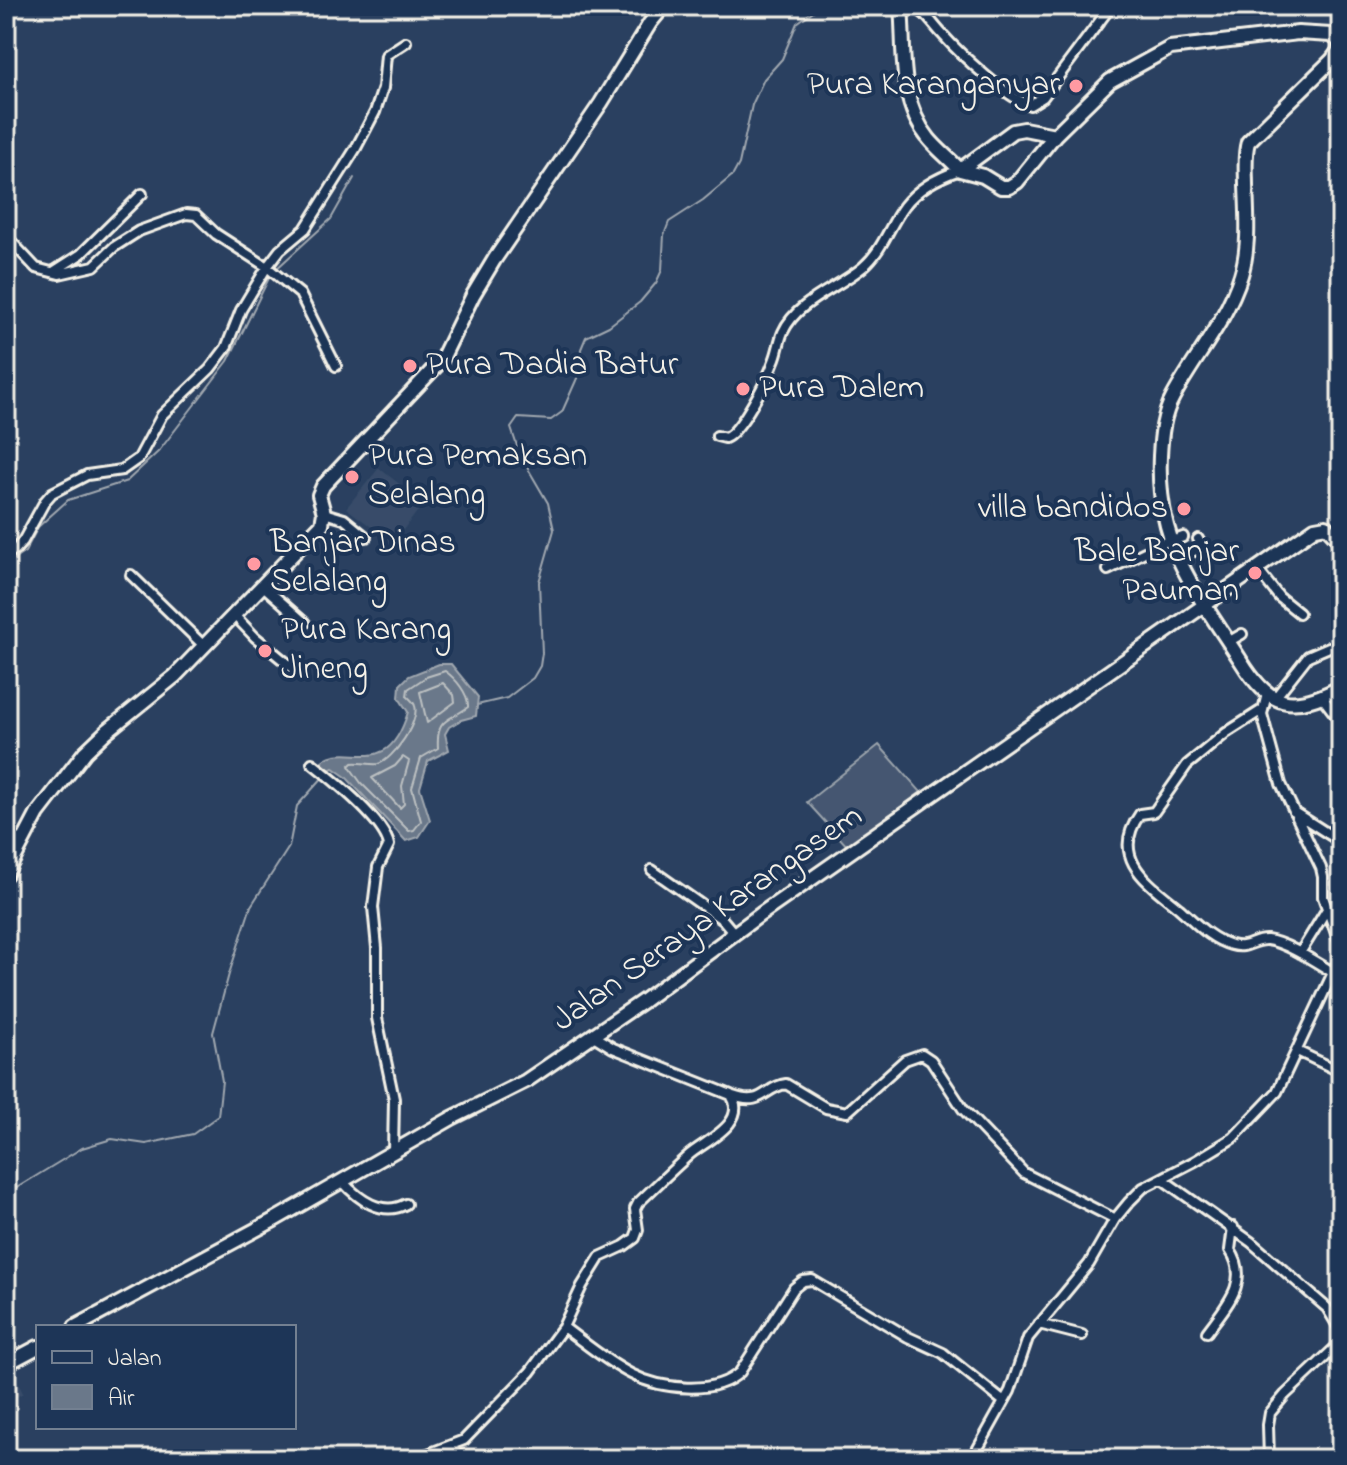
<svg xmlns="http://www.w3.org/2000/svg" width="1347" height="1465" font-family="'Indie Flower',sans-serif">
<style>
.built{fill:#374c69}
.green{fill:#445771;stroke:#9ca4ac;stroke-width:2}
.water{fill:#6a788a;stroke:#a1a8b0;stroke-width:2}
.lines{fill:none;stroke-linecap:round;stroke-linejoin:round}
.shore{stroke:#bdc1c2;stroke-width:2}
.stream{stroke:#a1a8b0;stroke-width:2}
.street-casing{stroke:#f4f1e8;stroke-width:14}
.secondary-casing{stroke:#f4f1e8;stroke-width:18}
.street{stroke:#1d3557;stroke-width:8}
.secondary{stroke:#1d3557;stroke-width:12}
.poi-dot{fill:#ff9aa2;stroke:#1d3557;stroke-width:3}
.labels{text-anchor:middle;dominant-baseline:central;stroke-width:8;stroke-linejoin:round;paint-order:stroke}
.poi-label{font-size:34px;fill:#f4f1e8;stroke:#1d3557;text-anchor:start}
.street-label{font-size:34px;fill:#f4f1e8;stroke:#1d3557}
</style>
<rect width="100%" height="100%" fill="#2a4060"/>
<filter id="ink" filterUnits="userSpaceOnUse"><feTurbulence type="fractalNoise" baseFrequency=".0125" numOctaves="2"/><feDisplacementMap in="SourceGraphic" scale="16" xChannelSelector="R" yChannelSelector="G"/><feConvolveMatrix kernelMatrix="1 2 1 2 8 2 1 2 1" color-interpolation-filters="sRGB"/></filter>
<g filter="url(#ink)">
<path class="built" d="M379 468 424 503 393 543 346 508Z
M8 1363 23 1393 6 1404V1364Z"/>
<path class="green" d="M879 745 921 792 847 846 807 802Z"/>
<path class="water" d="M439 664H451L478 697 476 716 461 720 449 727 445 734 449 750 428 761 420 788 430 820 419 837 406 841 346 777 333 768 324 773 317 766C344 733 385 788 408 712L399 698 400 685 409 676Z"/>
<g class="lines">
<path class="shore" d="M445 671C455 678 469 694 468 707 448 722 436 718 438 748L421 758 412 788 421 821 414 830 409 831 361 783 349 766 352 763C360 762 371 765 378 764 393 760 420 721 415 706 414 702 410 699 407 696L408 689 426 677Z
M443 683 454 695 455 702 427 723 420 692Z
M403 757 409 761 402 786 404 804 400 808 372 778 395 766Z"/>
<path class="stream" d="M274 271 331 219 354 178
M6 565 25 552 38 527 68 500 127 481 159 451 228 361 270 276
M477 705 507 698 533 678 540 666 542 653 539 582 554 530 548 503 520 455 511 428 518 418 551 420 562 412 578 376 581 349 586 337 609 326 640 302 656 283 662 270 664 235 669 222 703 200 733 175 739 164 752 105 764 79 782 59 797 23 820 6
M6 1188 18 1187 82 1148 112 1139 146 1144 193 1134 218 1116 222 1081 213 1033 229 974 251 906 289 847 297 806 325 775"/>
<defs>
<path id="street" d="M911 6C925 10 933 25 943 35 959 53 1008 99 1030 105L1043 97 1111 6
M6 236 36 268 59 274 94 266 114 247 139 231 186 214 196 215 216 234 267 267 300 294 336 366
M53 272 81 254 142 194
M717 436 725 438C740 433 768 378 774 361 778 352 779 341 783 332 797 301 838 288 863 267 883 250 889 226 904 206 918 188 939 177 960 170
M324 513 344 519 366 537
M1170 542 1183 537
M6 554 15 550 23 541 45 501 52 493 87 475 122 470 139 458 162 415 210 369 226 348 241 310 267 267 280 250 305 229 356 148 375 112 383 88 386 55 406 42
M1178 559 1202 547 1198 539
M1257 569 1279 597 1299 613
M1108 570 1169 540
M131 575 204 646
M262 585 305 623
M234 615 255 637 294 669
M1228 642 1242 634
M1322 697 1341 722
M1275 698 1308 656 1329 647
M1262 710 1226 733 1187 765 1154 812 1140 814C1108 859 1150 884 1180 909 1196 923 1210 939 1231 945 1248 950 1253 939 1267 940 1286 942 1317 963 1334 973
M312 763C332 779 384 820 389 845L378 867 373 907 377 948V1018L394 1099 393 1153
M1294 812 1341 842
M652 870 723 920 734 933
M1300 953 1327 909
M1297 1051 1341 1072
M733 1096C763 1107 764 1087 786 1084L826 1108 847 1112 905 1060 922 1054 931 1060 963 1109 1024 1173 1115 1219
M1162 1179 1251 1242 1327 1308 1339 1328 1341 1333 1337 1346 1285 1395 1270 1413 1268 1425 1269 1459
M342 1181C358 1199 382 1217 406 1204
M1039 1324 1082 1335
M563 1327C585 1343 607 1362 631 1374 660 1389 715 1396 740 1372L794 1288 803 1281 812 1280 908 1337 943 1353 1004 1402
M1207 1332C1226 1306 1251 1281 1230 1250L1233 1227
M451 1446 462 1459
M415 1459 464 1440 530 1372 563 1327 582 1286 600 1257 624 1246 635 1238 638 1230 635 1209 638 1203C655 1187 671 1171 689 1155 705 1141 749 1123 731 1095L613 1048 592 1035
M972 1459 1010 1391 1028 1338 1089 1264 1115 1219 1129 1202 1143 1188 1195 1161 1233 1138 1277 1092 1339 960 1340 945 1323 897V877L1321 868 1281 784 1262 714 1267 694"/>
<path id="secondary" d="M901 6C905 51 898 101 929 139 938 150 950 159 960 170L1013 131 1024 129 1055 135 1110 81 1170 48 1298 33 1331 35 1341 42
M1341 48 1332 60 1248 142C1244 156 1246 171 1246 185 1247 215 1250 246 1241 275 1226 322 1195 356 1173 397 1163 415 1161 436 1160 456 1156 546 1195 589 1241 661 1270 708 1292 713 1341 687
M960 170 983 176 1001 187H1009L1017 182 1055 135
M6 842 23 840
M6 874 38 813 85 752 107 731 175 676 322 524 324 513 319 495 323 486 441 361 473 295 494 260 601 103 650 23 664 6
M75 1327 274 1220 452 1118 526 1081 643 1001 761 914 1315 528 1326 526 1341 542
M6 1364 38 1347"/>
</defs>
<use href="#street" class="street-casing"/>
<use href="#secondary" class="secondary-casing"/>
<use href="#street" class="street"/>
<use href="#secondary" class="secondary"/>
</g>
</g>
<g class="poi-dot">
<circle cx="1076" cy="86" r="8"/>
<circle cx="410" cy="366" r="8"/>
<circle cx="743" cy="389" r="8"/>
<circle cx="352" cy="477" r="8"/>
<circle cx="1184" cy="509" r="8"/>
<circle cx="254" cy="564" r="8"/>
<circle cx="1255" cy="573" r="8"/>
<circle cx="265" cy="651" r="8"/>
</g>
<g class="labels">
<g class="poi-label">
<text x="1060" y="86" text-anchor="end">Pura Karanganyar</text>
<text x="426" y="366">Pura Dadia Batur</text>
<text x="759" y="389">Pura Dalem</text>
<text x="368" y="457">Pura Pemaksan<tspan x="368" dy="39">Selalang</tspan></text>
<text x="1168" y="509" text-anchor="end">villa bandidos</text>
<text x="270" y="544">Banjar Dinas<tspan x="270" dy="39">Selalang</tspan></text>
<text x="1239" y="553" text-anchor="end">Bale Banjar<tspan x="1239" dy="39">Pauman</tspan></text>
<text x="281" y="631">Pura Karang<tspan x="281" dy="39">Jineng</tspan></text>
</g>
<g class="street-label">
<text transform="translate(708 919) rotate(-35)">Jalan Seraya Karangasem</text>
</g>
</g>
<rect width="1347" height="1465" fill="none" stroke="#1d3557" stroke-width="32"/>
<rect x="16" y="16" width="1315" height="1433" fill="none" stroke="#f4f1e8" stroke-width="3" filter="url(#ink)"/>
<rect x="36" y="1325" width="260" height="104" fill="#1d3557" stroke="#738091" stroke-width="2"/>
<rect x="52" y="1351" width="40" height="12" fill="#1d3557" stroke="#738091" stroke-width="2"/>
<text x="108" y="1365" font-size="24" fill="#f4f1e8">Jalan</text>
<rect x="52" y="1385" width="40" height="24" fill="#6a788a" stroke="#738091" stroke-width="2"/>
<text x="108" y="1405" font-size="24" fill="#f4f1e8">Air</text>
</svg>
